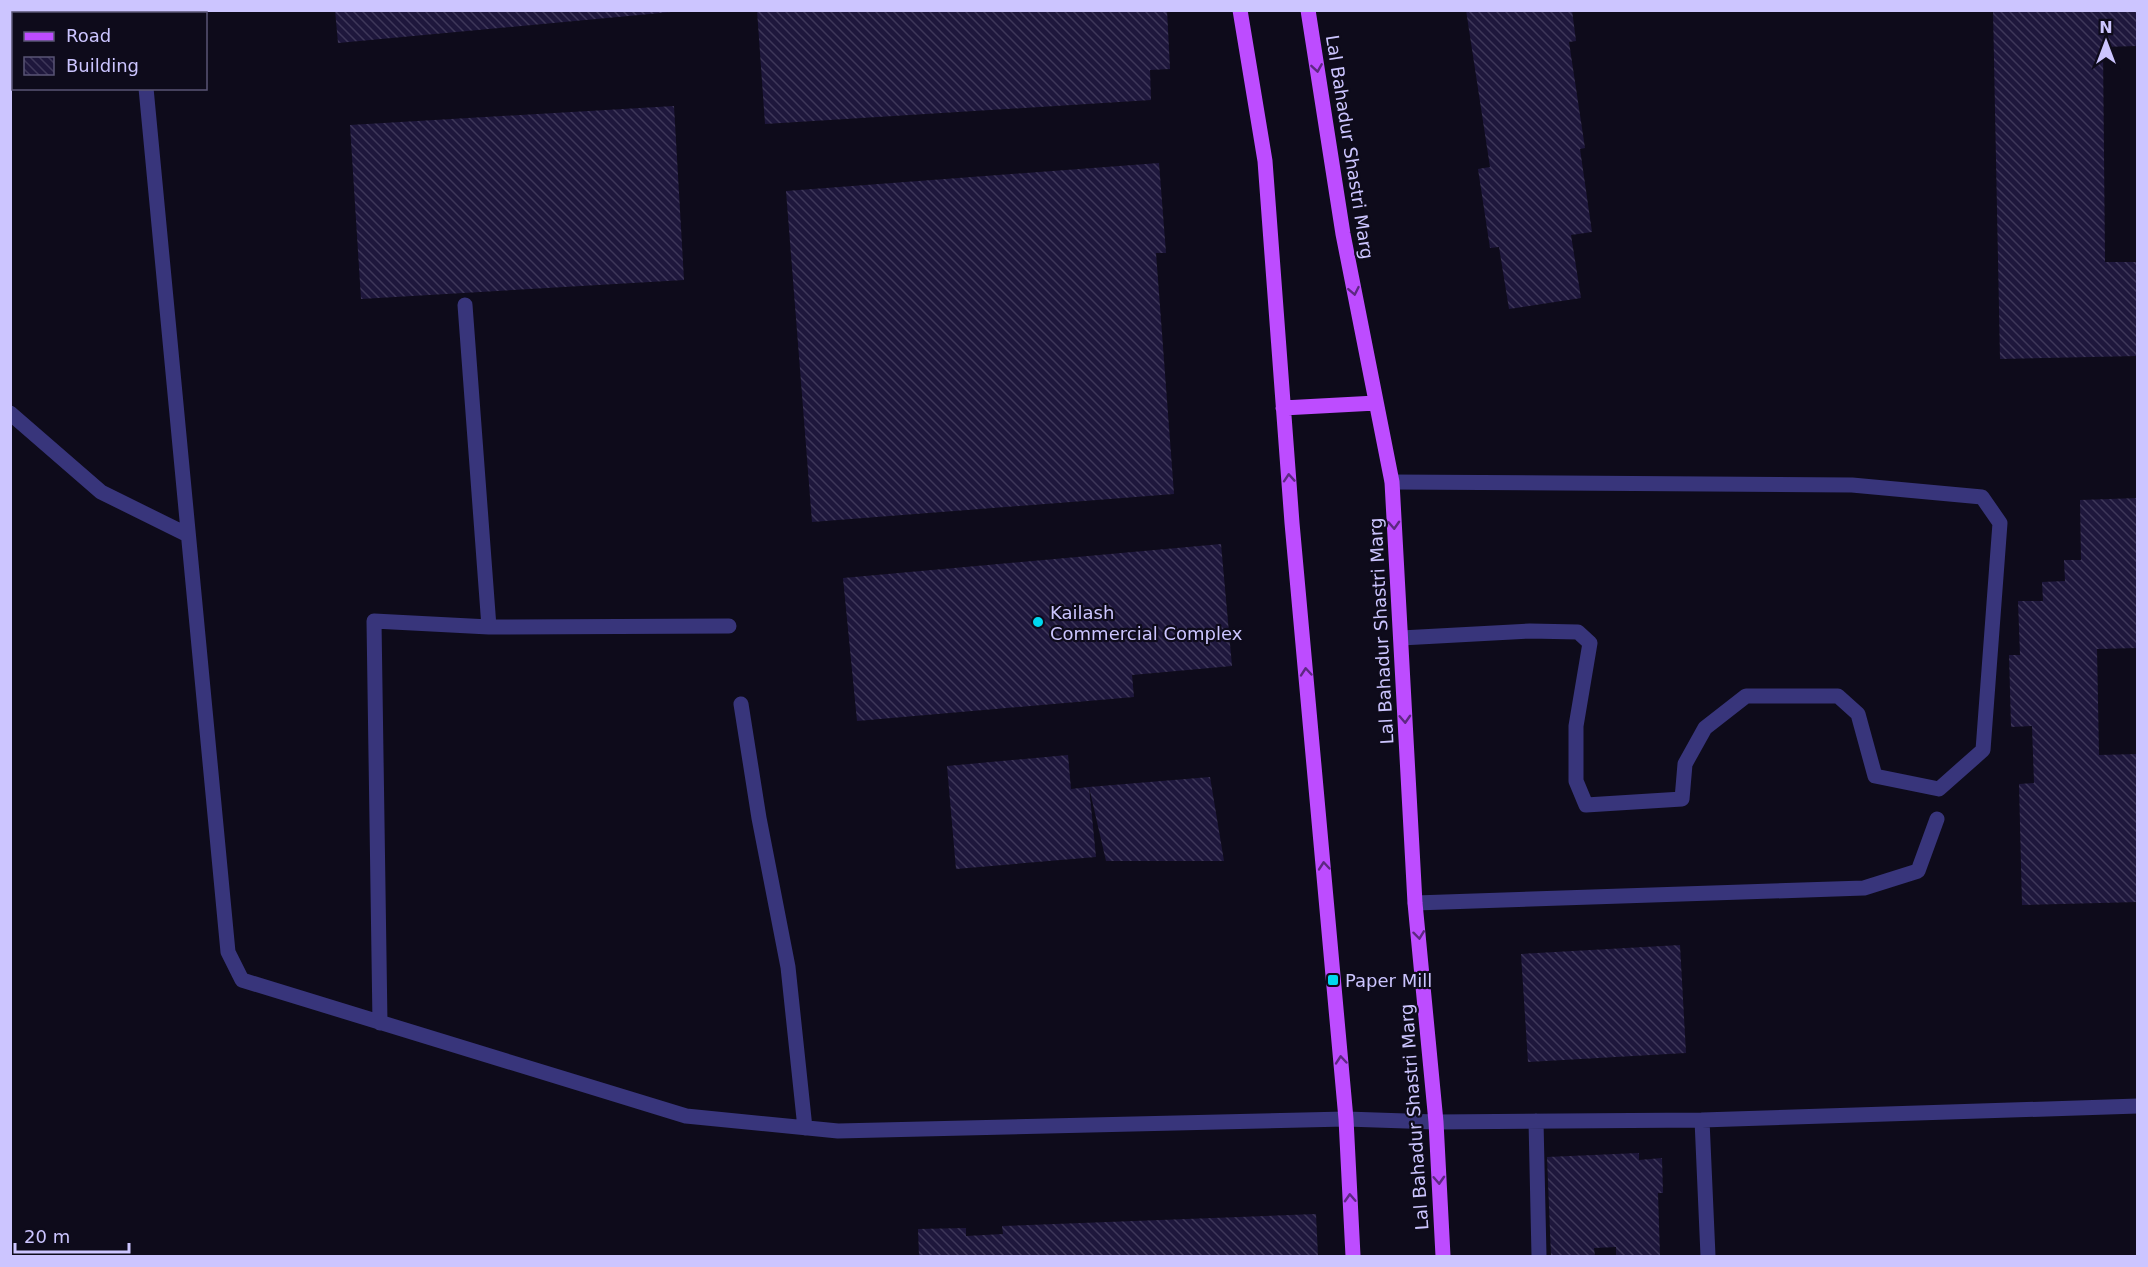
<svg xmlns="http://www.w3.org/2000/svg" width="2148" height="1267" font-family="'DejaVu Sans',sans-serif">
<style>
.building{fill:url(#building-back-hatch)}
.lines{fill:none;stroke-linecap:round;stroke-linejoin:round}
.minor{stroke:#38357b;stroke-width:15}
.major{stroke:#bd4cff;stroke-width:15}
.oneway{stroke:#5d2882}
.poi-dot{fill:#00d8f0;stroke:#0e0b1b;stroke-width:2}
.labels{text-anchor:middle;dominant-baseline:central;stroke-width:4.5;stroke-linejoin:round;paint-order:stroke}
.street-label{font-size:18px;fill:#ccc5ff;stroke:#0e0b1b}
.poi-label{font-size:18px;fill:#ccc5ff;stroke:#0e0b1b;text-anchor:start}
</style>
<defs>
<pattern id="building-back-hatch" width="6" height="6" patternUnits="userSpaceOnUse" patternTransform="scale(1.5)"><rect width="6" height="6" fill="#1e173c"/><path d="M-1 5l2 2M0 0l6 6M5-1l2 2" fill="none" stroke="#3e3759"/></pattern>
</defs>
<rect width="100%" height="100%" fill="#0e0b1b"/>
<path class="building" d="M335 10H671V12L338 43Z
M757 10H1167L1170 69 1150 70 1151 100 765 124Z
M1466 10H1572L1576 41 1569 42 1585 148 1580 149 1592 232 1571 235 1581 298 1509 309 1499 247 1490 248 1478 169 1490 167Z
M1993 10H2138V46L2103 47 2105 262H2138V356L2000 359Z
M674 106 684 280 361 299 350 125Z
M1159 163 1166 253H1156L1174 494 812 522 786 191Z
M2138 498V648L2097 649 2099 755 2138 754V902L2022 905 2019 784 2034 783 2032 726 2011 727 2009 655H2020L2018 601H2043L2042 582 2065 581 2064 560H2081L2080 500Z
M1221 544 1232 666 1132 675 1134 697 857 721 843 578Z
M1068 755 1071 789 1089 787 1096 857 956 869 947 766Z
M1210 777 1224 861H1106L1089 787Z
M1680 945 1686 1053 1528 1062 1521 954Z
M1639 1153V1160L1662 1158 1663 1193H1658L1660 1256H1616V1247L1594 1248 1595 1256H1551L1547 1157Z
M1316 1214 1318 1256H919L918 1229 966 1228V1236L1003 1234 1002 1226Z"/>
<g class="lines">
<path class="minor" d="M139 10 140 14
M146 88 228 952 242 980 686 1116 838 1131 1346 1119 1436 1122 1702 1120 2138 1106
M10 413 101 492 188 535
M1392 482 1852 485 1982 497 2000 523 1983 750 1939 789 1875 776 1858 714 1838 696H1746L1705 728 1685 764 1682 799 1586 805 1576 781V726L1590 643 1578 632 1530 631 1401 638
M489 627 729 626
M741 704 759 818 788 967 805 1128
M1415 903 1864 888 1918 871 1937 819
M380 1023 374 621 489 627 465 305
M1702 1120 1708 1256
M1536 1121 1539 1256"/>
<path class="major" d="M1240 10 1265 161 1292 523 1346 1119 1353 1256
M1308 10 1343 234 1392 482 1415 903 1436 1122 1443 1256
M1283 408 1376 403"/>
</g>
<defs><path id="oneway-chevron" d="M-2-3.5L2.5 0L-2 3.5" fill="none" stroke-width="1.6" stroke-linecap="round" stroke-linejoin="round" transform="scale(1.5)"/></defs>
<g class="oneway">
<use href="#oneway-chevron" transform="translate(1317 68) rotate(81)"/>
<use href="#oneway-chevron" transform="translate(1354 291) rotate(79)"/>
<use href="#oneway-chevron" transform="translate(1289 478) rotate(-94)"/>
<use href="#oneway-chevron" transform="translate(1394 525) rotate(87)"/>
<use href="#oneway-chevron" transform="translate(1306 672) rotate(-95)"/>
<use href="#oneway-chevron" transform="translate(1405 719) rotate(87)"/>
<use href="#oneway-chevron" transform="translate(1324 866) rotate(-95)"/>
<use href="#oneway-chevron" transform="translate(1419 935) rotate(83)"/>
<use href="#oneway-chevron" transform="translate(1341 1060) rotate(-95)"/>
<use href="#oneway-chevron" transform="translate(1439 1180) rotate(87)"/>
<use href="#oneway-chevron" transform="translate(1350 1198) rotate(-93)"/>
</g>
<g class="poi-dot">
<circle cx="1038" cy="622" r="6"/>
<rect x="1327" y="974" width="12" height="12" rx="3"/>
</g>
<g class="labels">
<g class="street-label">
<text transform="translate(1350 147) rotate(81)">Lal Bahadur Shastri Marg</text>
<text transform="translate(1381 631) rotate(-93)">Lal Bahadur Shastri Marg</text>
<text transform="translate(1414 1117) rotate(-94)">Lal Bahadur Shastri Marg</text>
</g>
<g class="poi-label">
<text x="1050" y="612">Kailash<tspan x="1050" dy="21">Commercial Complex</tspan></text>
<text x="1345" y="980">Paper Mill</text>
</g>
</g>
<rect width="2148" height="1267" fill="none" stroke="#ccc5ff" stroke-width="24"/>
<rect x="12" y="12" width="195" height="78" fill="#0e0b1b" stroke="#5a5576" stroke-width="1.5"/>
<rect x="24" y="32" width="30" height="9" fill="#bd4cff" stroke="#5a5576" stroke-width="1.5"/>
<text x="66" y="42" font-size="18" fill="#ccc5ff">Road</text>
<rect x="24" y="57" width="30" height="18" fill="url(#building-back-hatch)" stroke="#5a5576" stroke-width="1.5"/>
<text x="66" y="72" font-size="18" fill="#ccc5ff">Building</text>
<g transform="translate(2106 42)" stroke="#0e0b1b" stroke-width="4.5" paint-order="stroke">
<path d="M0-4.5L10 22L0 15L-10 22Z" fill="#ccc5ff"/>
<text y="-9" font-size="16" font-weight="bold" text-anchor="middle" fill="#ccc5ff">N</text>
</g>
<path d="M15 1243v9h114v-9" fill="none" stroke="#ccc5ff" stroke-width="3"/>
<text x="24" y="1243" font-size="18" fill="#ccc5ff" stroke="#0e0b1b" stroke-width="4.5" paint-order="stroke">20 m</text>
</svg>
